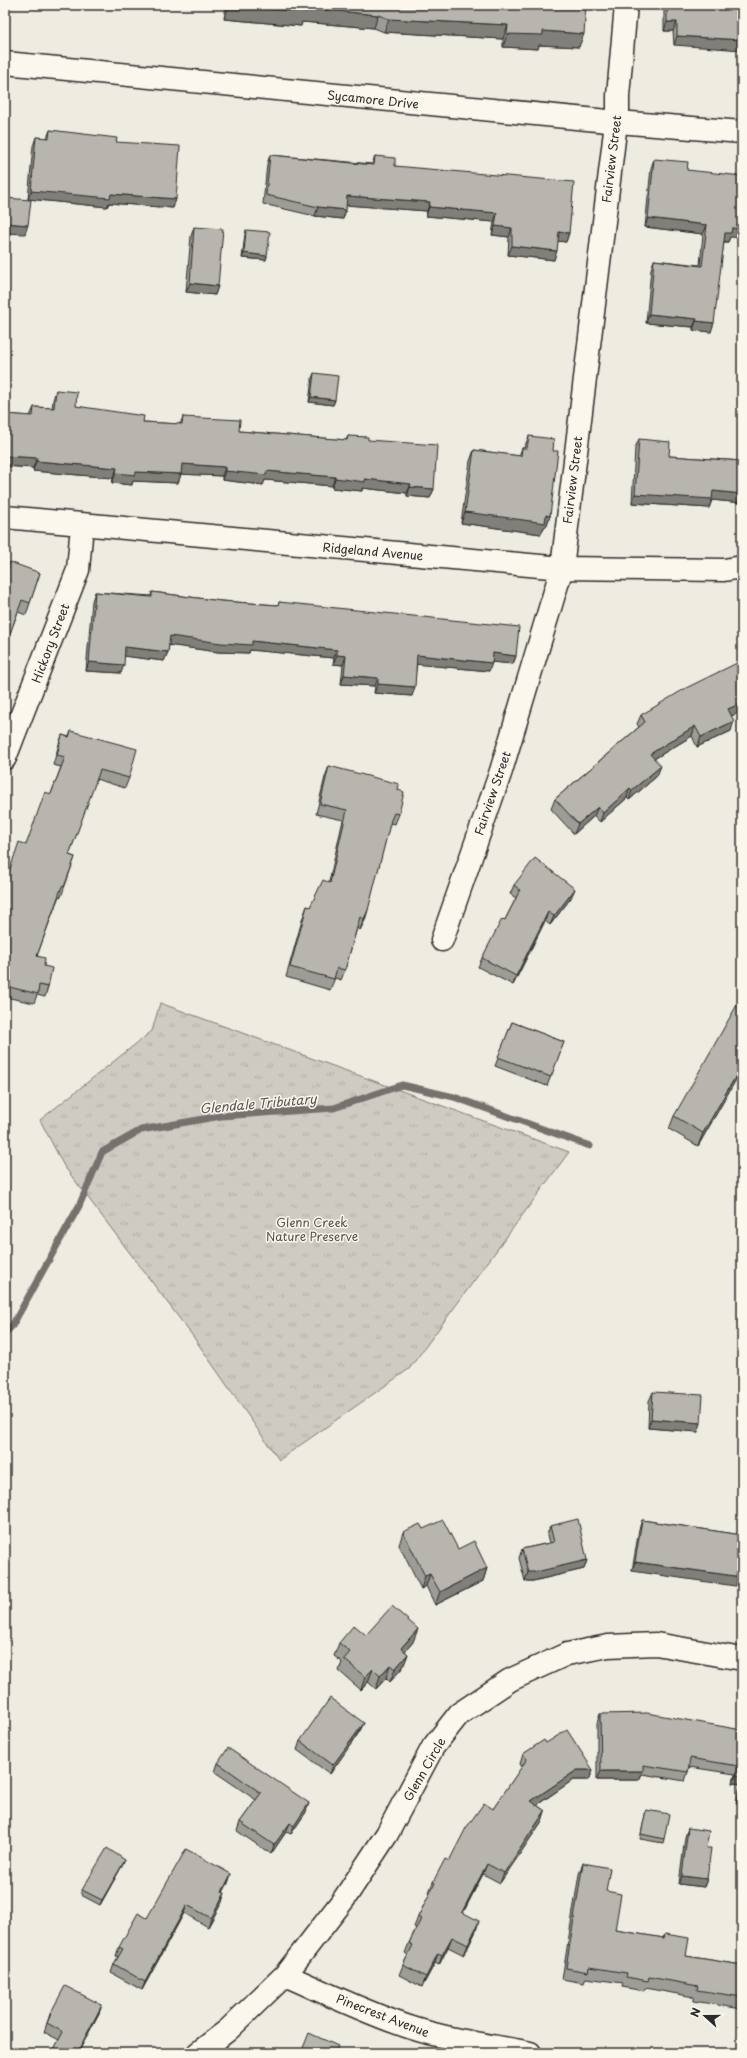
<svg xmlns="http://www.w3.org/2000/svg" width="747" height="2058" font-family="'Playpen Sans',sans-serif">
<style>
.grass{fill:url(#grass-tufts);stroke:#7c7b76}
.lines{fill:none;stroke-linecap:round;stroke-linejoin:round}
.stream{stroke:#74726e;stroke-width:7}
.street-casing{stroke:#2b2b2b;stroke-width:25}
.secondary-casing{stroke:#2b2b2b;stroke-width:25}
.street{stroke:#fbf7ec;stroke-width:22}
.secondary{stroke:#fbf7ec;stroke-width:22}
.wall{fill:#9e9c96;stroke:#2b2b2b}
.shaded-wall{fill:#817f7a;stroke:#2b2b2b}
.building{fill:#b8b5ae;stroke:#2b2b2b}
.labels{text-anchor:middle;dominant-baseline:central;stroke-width:3;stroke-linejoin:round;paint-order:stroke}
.street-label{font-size:12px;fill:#2b2b2b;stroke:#fbf7ec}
.park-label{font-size:12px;fill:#545351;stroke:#fbf7ec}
.water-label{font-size:13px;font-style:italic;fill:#555552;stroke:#fbf7ec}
</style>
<defs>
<pattern id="grass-tufts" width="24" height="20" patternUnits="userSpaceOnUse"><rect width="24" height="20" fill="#cecbc2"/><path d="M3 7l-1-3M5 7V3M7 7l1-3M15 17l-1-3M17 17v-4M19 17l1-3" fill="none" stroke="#b1aea7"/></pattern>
</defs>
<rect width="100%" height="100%" fill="#eeebe0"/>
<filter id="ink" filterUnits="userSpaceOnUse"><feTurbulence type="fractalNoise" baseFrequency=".025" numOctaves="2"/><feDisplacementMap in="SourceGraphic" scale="8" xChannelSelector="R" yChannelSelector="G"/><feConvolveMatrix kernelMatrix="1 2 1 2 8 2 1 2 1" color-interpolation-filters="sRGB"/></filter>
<g filter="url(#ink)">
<path class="grass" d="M160 1003 569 1152 409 1369 279 1460 192 1335 64 1166 40 1120 152 1031Z"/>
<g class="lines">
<path class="stream" d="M5 1333 12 1326 79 1206 102 1152 141 1130 221 1116 334 1108 402 1085 454 1097 590 1146"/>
<defs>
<path id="street" d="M5 517 562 568 724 570 742 567
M5 758 78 570 82 525
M442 940 501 771 562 568 615 131 618 122V96L626 5
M285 1975C326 1993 366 2013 409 2027 448 2040 490 2045 530 2053
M198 2053 228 2030 285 1975 344 1899 387 1834 433 1747 459 1714 510 1680 567 1654 608 1646 656 1644 742 1659"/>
<path id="secondary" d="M5 63 618 122 742 132"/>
</defs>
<use href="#street" class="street-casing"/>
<use href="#secondary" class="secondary-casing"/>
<use href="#street" class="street"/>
<use href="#secondary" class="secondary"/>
</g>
<path class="wall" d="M226 5H586L579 47 539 45 538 49 503 47V39L384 32 374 28 302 22 301 26 224 19Z
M664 5H742L674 45 673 31H664Z
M50 130 116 142 176 199 173 208 109 203 107 207 28 199 33 146 36 137 47 138Z
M270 155 372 164 375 156 395 166 569 233 566 242 558 241 554 260 508 255 509 237 492 235 494 222 426 216 427 211 347 205 343 219 315 216 263 204 267 164Z
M654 159 687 170 730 237 728 242H724L711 332 693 330V327L646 323 651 269 654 260 700 265 703 234 645 227 651 168Z
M194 227 218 286 215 295 186 292 191 236Z
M246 230 267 256 266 260 242 258 245 234Z
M314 373 335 400 333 405 309 402 312 378Z
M56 390 76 406 143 422 180 424 183 417 239 431 346 440 348 436 368 440 434 489 430 498 407 496V493L362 488V491L332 488V486L265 480 263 485 222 480V476L181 474 178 483 133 481 132 485 112 483 113 478 33 471V468L5 466V414L30 416 34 407 52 408 53 400Z
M529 436 553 451 550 516 546 527H544L541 534 461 523 470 461 474 450 519 456 522 448H524Z
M639 439 669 456 742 461V503L712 500 709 508 632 503 635 448Z
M40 573 26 615 18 612 5 646V574Z
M95 592 151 596 152 592 221 601 278 605 279 602 516 656 513 664 492 662 489 671 417 664 412 696 374 693 375 686 341 684 343 665 333 664 334 658 250 650 249 653 218 652 169 645 168 652 164 661 124 656 121 673 86 671 92 601Z
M742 668V711L731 716V731L697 747 692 736 654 759 657 776 629 800 627 798 600 822 594 816 574 834 551 809 555 799 639 727 637 724 641 715Z
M71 731 129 778 125 788 96 779 69 855 75 857 61 897 59 896 37 956 44 966 48 987 45 997 37 995 34 1003 5 997V874L8 875 26 845 51 794 61 767 53 765 59 744 62 735 69 737Z
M329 766 398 790 399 814 395 824 390 823 365 920 360 930 357 928 345 970 341 980 335 978 330 990 286 977 303 917 307 906 310 907 329 882 343 820 316 814 325 777Z
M514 885 571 898 550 925 545 921 513 985 478 967 482 958 505 920 516 898 510 894Z
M512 1022 564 1042 547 1086 495 1066Z
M742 1069 698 1146 669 1129 674 1116Z
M653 1392 701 1423 698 1432 648 1428 649 1401Z
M642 1520 742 1535 632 1571 639 1529Z
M550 1526 587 1560 584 1569 533 1581H525L519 1558 522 1549 549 1543 547 1535Z
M423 1529 458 1549 487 1568 483 1581 435 1605 426 1586 421 1589 399 1545 403 1532Z
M366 1635 413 1642 405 1651 408 1654 403 1667 390 1682 386 1678 376 1689 368 1682 361 1690 339 1671 342 1662 334 1656 339 1643Z
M600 1714 742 1730V1805L736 1804 740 1784 733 1783 735 1774 689 1767 688 1772 685 1781 642 1774 639 1780H597V1723Z
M360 1731 330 1774 297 1750 300 1741Z
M546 1743 593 1770 589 1780H573L537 1805 545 1811 542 1821 500 1883 483 1874 463 1913 476 1931 464 1955 448 1947 439 1965 435 1963 422 1987 399 1975 403 1965 408 1955 405 1953 409 1943 416 1928 414 1927 418 1917 430 1893 429 1892 433 1882 449 1861 493 1809 522 1767 520 1764 523 1754Z
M218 1763 306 1812 291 1834 286 1832 271 1854 237 1831 240 1822 256 1800 215 1772Z
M646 1810 664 1839 663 1843 640 1839 645 1815Z
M688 1828 706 1848 707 1879 704 1887 679 1884 685 1837Z
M583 1863 606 1891 615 1930 663 1938 665 1934 686 1956 742 1965V2009L694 2001V1997L645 1988 644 1991 622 1987 623 1983 586 1978 584 1983 562 1979 579 1874Z
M123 1864 100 1905 81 1895 82 1890Z
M231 1874 228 1883 223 1892 222 1902 208 1927 184 1913 142 1990 111 1973 114 1964 118 1957 116 1956 119 1947 147 1918Z
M102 2005 99 2013 78 2053H52L59 2040 44 2032 50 2014Z"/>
<path class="shaded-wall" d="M229 6 306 8 378 15 374 28 302 22 301 26 224 19Z
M389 19 508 25 503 39 384 32Z
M667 22H677L673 31H664Z
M543 31 584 34 579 47 539 45 538 49 503 47 507 34Z
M677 36 742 40V50L674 45Z
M31 191 111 194 176 199 173 208 109 203 107 207 28 199Z
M347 196 430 202 427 211 344 205Z
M318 207 346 210 343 219 315 216Z
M429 207 497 213 494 222 426 216Z
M648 218 707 225 703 234 645 227Z
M5 223 28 225 25 234 5 233Z
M495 226 512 228 509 237 492 235Z
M732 228 742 229V238L730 237 728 242 722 241 725 233Z
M559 232 569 233 566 242 556 241Z
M512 246 557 251 554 260 508 255Z
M244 253 267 256 266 260 242 258Z
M190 283 218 286 215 295 186 292Z
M649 314 697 319 693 327 646 323Z
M696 321 714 323 711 332 693 330Z
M311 397 335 400 333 405 309 402Z
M5 456 37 458 33 468 5 466Z
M36 461 117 468 113 478 33 471Z
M182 464 225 467 222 476 178 474Z
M225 471H267L335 477 332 486 265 480 263 485 222 480Z
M136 472 181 474 178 483 133 481 132 485 112 483 116 473Z
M335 478 365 479 411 484 407 493 362 488V491L332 488Z
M410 487 434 489 430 498 407 496Z
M713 491 742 494V503L712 500 709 508 632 503 635 494Z
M465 512 546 515 550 516 546 527H544L541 534 461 523Z
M170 636 252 641 337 650 334 658 250 650 249 653 218 652 167 645Z
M125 647 168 652 164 661 122 656Z
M493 653 516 656 513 664 490 662Z
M337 655 346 656 343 665 333 664Z
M417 655 492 663 489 671 414 664Z
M89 662 124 665 121 673 86 671Z
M344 675 378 678 375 686 341 684Z
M378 684 415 687 412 696 374 693Z
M742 703V711L725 719 728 709Z
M734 721 731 731 697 747 701 737Z
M695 726 692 736 647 763 650 754Z
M661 766 657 776 629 800 632 790Z
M630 788 627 798 600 822 603 813Z
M598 807 594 816 574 834 578 824Z
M575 889 571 898 550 925 554 916Z
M368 910 365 920 360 930 364 919Z
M548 912 545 921 513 985 516 976Z
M742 1065V1069L698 1146 703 1133Z
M651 1419 701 1423 698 1432 648 1428Z
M587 1560 584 1569 533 1581H525L528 1572Z
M635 1562 742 1577V1587L632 1571Z
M487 1568 483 1581 435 1605 440 1592Z
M430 1574 426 1586 421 1589 425 1576Z
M418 1629 413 1642 397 1661 401 1648Z
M408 1654 403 1667 390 1682 395 1669Z
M390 1665 386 1678 376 1689 380 1676Z
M373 1669 368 1682 361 1690 365 1677Z
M364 1723 360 1731 330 1774 333 1765Z
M577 1770H593L589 1780H573L528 1811 531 1801Z
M601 1771H643L639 1780H597Z
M736 1775H742V1778L740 1784 733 1783Z
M309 1803 306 1812 291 1834 294 1826Z
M545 1811 542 1821 500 1883 504 1873Z
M290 1823 286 1832 271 1854 274 1845Z
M125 1860 123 1864 100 1905 102 1900Z
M487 1864 483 1874 458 1922 462 1912Z
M231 1874 228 1883 219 1900 222 1892Z
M682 1876 707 1879 704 1887 679 1884Z
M225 1893 222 1902 208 1927 211 1918Z
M187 1905 184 1913 142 1990 145 1982Z
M479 1921 476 1931 464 1955 468 1945Z
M452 1937 448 1947 439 1965 442 1955Z
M438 1953 435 1963 422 1987 426 1977Z
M102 2005 99 2013 78 2053H77Z"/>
<path class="building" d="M229 5H586L584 34 543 31V35L507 34 508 25 389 19 378 15 306 8V12L229 6Z
M667 5H742V40L677 36V22H667Z
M50 130 117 138 116 142 180 146 176 199 111 194 110 198 31 191 36 137 49 138Z
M270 155 374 165 375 156 395 158V166L574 182 569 233 559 232 557 251 512 246V228L495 226 497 213 429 207 430 202 347 196 346 210 318 207 266 195Z
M654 159 688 162 687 170 742 176V229L732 228 731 233H725L714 323 696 321 697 319 649 314 654 260 702 266 707 225 648 218Z
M5 198 31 200 28 225 5 223Z
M194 227 223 229 218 286 190 283Z
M246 230 270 232 267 256 244 253Z
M314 373 338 376 335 400 311 397Z
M56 390 77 392 76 406 144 416 143 422 182 424 183 417 240 420 239 431 347 440 348 436 368 437V440L437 445 434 489 410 487 411 484 365 479V482L335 478V477L267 471 266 475 225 471V467L182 464 181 474 136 472 135 475 116 473 117 468 36 461 37 458 5 456V414L33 416 34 407 54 408Z
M529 436 554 439 553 451H558L550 516 546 515 545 523 465 512 474 450 521 456 522 448H527Z
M639 439 670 442 669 456 742 461V494L713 491 712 499 635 494Z
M10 562 40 573 30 603 22 600 7 642 5 641V574H6Z
M95 592 152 597V592L221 601 278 605 279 602 519 627 516 656 493 653 492 663 417 655 415 687 378 684V678L344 675 346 656 337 655V650L252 641V645L221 643 170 636 168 652 125 647 124 665 89 662Z
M739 662 742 668V703L728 709 734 721 701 737 695 726 650 754 661 766 632 790 630 788 603 813 598 807 578 824 555 799 645 722 641 715 686 688Z
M71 731 137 749 129 778 100 770 69 855 75 857 64 887 62 886 37 956 45 958 44 966 52 968 48 987 39 985 38 994 5 986V874L8 875 19 842 26 845 45 792 51 794 65 757 57 755 62 735 69 737Z
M329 766 399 784 398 790 404 792 399 814 394 813 391 820 368 910 364 919 360 917 345 970 337 968 334 979 290 967 307 906 310 907 323 880 330 883 347 810 320 804Z
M535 858 575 889 554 916 548 912 516 976 482 958 502 919 505 920 520 890 514 885Z
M742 996V1065L703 1133 674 1116Z
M512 1022 564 1042 551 1077 498 1057Z
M653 1392 703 1395 701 1423 651 1419Z
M578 1519 587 1560 536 1572H528L522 1549 554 1542 550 1526Z
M443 1520 458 1549 474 1541 487 1568 440 1592 430 1574 425 1576 403 1532 420 1524 423 1529Z
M642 1520 742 1535V1577L635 1562Z
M392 1606 418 1629 401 1648 408 1654 395 1669 390 1665 380 1676 373 1669 365 1677 344 1659 350 1652 339 1643 354 1625 366 1635Z
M330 1698 364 1723 333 1765 300 1741Z
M647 1713 742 1730V1775H736L738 1766 690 1758 688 1772 643 1765V1771H601L600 1714Z
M567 1730 593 1770H577L531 1801 545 1811 504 1873 487 1864 462 1912 479 1921 468 1945 452 1937 442 1955 438 1953 426 1977 403 1965 413 1945 409 1943 421 1919 418 1917 435 1883 433 1882 445 1859 449 1861 466 1828 484 1803 493 1809 527 1759 523 1754 544 1740 546 1743Z
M228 1748 309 1803 294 1826 290 1823 274 1845 240 1822 261 1793 218 1763Z
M742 1780V1796H739Z
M646 1810 669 1814 664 1839 641 1834Z
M688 1828 709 1831 706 1848H711L707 1879 682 1876Z
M107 1848 125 1860 102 1900 82 1890Z
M186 1849 231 1874 222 1892 225 1893 211 1918 187 1905 145 1982 114 1964 123 1949 119 1947 138 1913 147 1918Z
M583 1863 610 1868 606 1891 621 1894 615 1930 664 1938 665 1934 689 1938 686 1956 742 1965V1997L697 1990 698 1986 649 1977 648 1981 626 1977 627 1973 589 1967 588 1972 566 1968Z
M65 1986 102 2005 77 2053H52L63 2032 47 2023 51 2014H50Z
M309 2033 338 2046 335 2053H301Z"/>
</g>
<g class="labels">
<g class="street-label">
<text transform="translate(373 99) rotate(6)">Sycamore Drive</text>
<text transform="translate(611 159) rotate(-83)">Fairview Street</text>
<text transform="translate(572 480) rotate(-83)">Fairview Street</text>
<text transform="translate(373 551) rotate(5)">Ridgeland Avenue</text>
<text transform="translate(50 643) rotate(-69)">Hickory Street</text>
<text transform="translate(492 793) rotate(-71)">Fairview Street</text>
<text transform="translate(424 1769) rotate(-60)">Glenn Circle</text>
<text transform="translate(383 2015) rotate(21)">Pinecrest Avenue</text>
</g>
<g class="park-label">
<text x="312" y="1222">Glenn Creek<tspan x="312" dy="14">Nature Preserve</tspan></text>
</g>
<g class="water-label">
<text transform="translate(258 1103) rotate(-5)">Glendale Tributary</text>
</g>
</g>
<rect width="747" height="2058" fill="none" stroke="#fbf7ec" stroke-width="20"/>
<rect x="10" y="10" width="727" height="2038" fill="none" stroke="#2b2b2b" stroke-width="1.5" filter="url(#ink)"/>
<g transform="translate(705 2016) rotate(291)" stroke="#fbf7ec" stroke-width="3" paint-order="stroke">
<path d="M0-3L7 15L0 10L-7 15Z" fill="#2b2b2b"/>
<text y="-6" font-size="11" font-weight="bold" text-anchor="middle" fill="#2b2b2b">N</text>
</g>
</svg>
